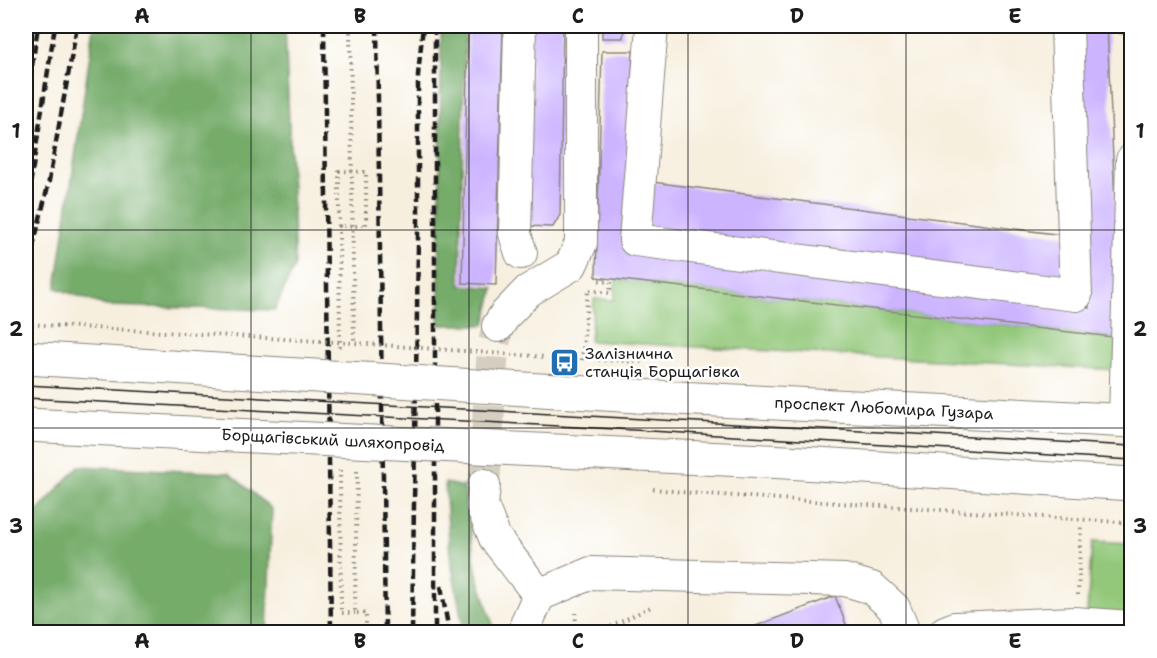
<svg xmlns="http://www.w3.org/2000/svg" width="1157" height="658" font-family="'Shantell Sans',sans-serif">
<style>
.green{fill:#93c87a;stroke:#58724b;stroke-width:1.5}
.forest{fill:#76ac6a;stroke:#496443;stroke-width:1.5}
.building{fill:#ccb4ff}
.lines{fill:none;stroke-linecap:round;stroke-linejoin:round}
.minor-tunnel{stroke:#d6cfc1;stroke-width:32;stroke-dasharray:32 16;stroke-linecap:butt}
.minor-casing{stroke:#8a867d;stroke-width:34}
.major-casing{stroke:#8a867d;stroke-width:35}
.path{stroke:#8a867d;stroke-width:4;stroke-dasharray:1.5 4.5;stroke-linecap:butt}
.minor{stroke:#fff;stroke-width:32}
.major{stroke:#fff;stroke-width:33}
.tram{stroke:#1c1c1c;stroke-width:1.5}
.rail{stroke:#1c1c1c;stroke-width:4.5;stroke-dasharray:9 4.5;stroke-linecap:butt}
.major-bridge-casing{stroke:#8a867d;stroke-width:35;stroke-linecap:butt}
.path-bridge{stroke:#8a867d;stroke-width:4;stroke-dasharray:1.5 4.5;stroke-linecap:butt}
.major-bridge{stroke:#fff;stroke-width:33}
.grid{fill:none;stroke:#1c1c1c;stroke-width:1.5;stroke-opacity:0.55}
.labels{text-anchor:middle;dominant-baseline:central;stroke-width:5;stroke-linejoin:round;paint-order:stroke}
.poi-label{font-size:16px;fill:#1c1c1c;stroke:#fff;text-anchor:start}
.street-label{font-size:16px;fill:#1c1c1c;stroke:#fff}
.neatline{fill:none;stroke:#1c1c1c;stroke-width:2}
.grid-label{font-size:20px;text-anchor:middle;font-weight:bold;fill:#1c1c1c}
</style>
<rect width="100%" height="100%" fill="#fff"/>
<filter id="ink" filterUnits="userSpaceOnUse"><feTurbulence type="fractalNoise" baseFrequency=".0167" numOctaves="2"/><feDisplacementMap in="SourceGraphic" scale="12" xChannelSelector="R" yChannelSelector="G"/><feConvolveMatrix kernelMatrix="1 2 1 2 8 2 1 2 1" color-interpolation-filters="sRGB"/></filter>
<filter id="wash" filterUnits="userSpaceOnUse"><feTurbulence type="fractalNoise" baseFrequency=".008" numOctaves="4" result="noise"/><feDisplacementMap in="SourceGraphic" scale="24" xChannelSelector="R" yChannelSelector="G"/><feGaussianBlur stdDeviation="1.35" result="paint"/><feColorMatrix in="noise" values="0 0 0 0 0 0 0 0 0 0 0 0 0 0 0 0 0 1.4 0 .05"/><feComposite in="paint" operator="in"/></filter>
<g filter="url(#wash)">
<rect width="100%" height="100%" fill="#f7efde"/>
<path class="green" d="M1107 26H1131V33L1107 32Z
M616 279 1121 338 1118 370 590 341 594 299 614 300Z
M1092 542 1131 544V617L1087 613Z"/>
<path class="forest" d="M94 26H285L295 265 275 310 106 306 56 288Z
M441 26H465L460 285 494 288 485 325H439Z
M79 466 229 473 272 509 267 632H26V576L35 514Z
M445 483 464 487 476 570 495 632H464L450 556Z"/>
<g id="blocks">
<path class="building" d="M468 26H503L496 285 462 283Z
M531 26H563L560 215 553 227 527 226Z
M602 26H624L623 38H602Z
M1077 26H1107L1121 338 596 277 602 51H633L625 245 635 253 1089 308Z
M652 182 1070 236 1064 288 647 236Z
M835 596 849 632H740Z"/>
</g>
</g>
<g filter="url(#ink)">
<use href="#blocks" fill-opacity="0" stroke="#8a867d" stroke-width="1.5"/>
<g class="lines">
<path class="minor-tunnel" d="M484 485 493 347 498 326"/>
<defs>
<path id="minor" d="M520 26 515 234 521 253
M652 26 635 240 1076 295 1067 26
M1132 160 1128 303H1132
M498 326 505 315 528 291 571 265 581 243V26
M1125 420 1128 303
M484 485 482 506 495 538 539 595 527 622V632
M539 595 591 573 845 580 872 588 894 608 904 632
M945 632 955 628 1074 623 1132 627"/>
<path id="major" d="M637 396 1132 421
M640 455 786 462 1132 484"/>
</defs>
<use href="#minor" class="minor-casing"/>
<use href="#major" class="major-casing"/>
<path class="path" d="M350 26 354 343
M339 171 366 172V226H339Z
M339 226 340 348
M582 360 588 290 610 293 611 282 596 280
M340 470 341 613H355
M357 471 355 613H366V632
M653 489 692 493 1132 523
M1078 595 1081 524
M575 632 576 613
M609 632 610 627 653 606"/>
<use href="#minor" class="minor"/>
<use href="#major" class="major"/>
<path class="tram" d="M26 385 1132 446
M26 398 634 430 1132 460"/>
<path class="rail" d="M324 26 331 632
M377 26 385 632
M435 26V632
M26 106 38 26
M26 211 55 26
M26 275 48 186 77 26
M441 586 449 632
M412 632 418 246V75L423 26"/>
<defs>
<path id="major-bridge" d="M26 358 637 396
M26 425 640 455"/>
</defs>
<use href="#major-bridge" class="major-bridge-casing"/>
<path class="path-bridge" d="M26 324 354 343 546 357
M598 360 643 362"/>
<use href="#major-bridge" class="major-bridge"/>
</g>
</g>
<path class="grid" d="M251 26V632M469 26V632M688 26V632M906 26V632M26 230H1132M26 428H1132"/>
<defs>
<symbol id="bus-square" viewBox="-11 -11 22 22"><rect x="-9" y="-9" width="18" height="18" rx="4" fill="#1f6fb2" stroke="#fff"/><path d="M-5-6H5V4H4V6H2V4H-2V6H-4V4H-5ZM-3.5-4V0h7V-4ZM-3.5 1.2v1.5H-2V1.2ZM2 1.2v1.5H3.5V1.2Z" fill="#fff"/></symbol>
</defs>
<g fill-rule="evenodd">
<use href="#bus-square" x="548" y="346" width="33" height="33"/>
</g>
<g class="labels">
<g class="poi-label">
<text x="585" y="353">Залізнична<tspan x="585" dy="18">станція Борщагівка</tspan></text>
</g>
<g class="street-label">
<text transform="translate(884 408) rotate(3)">проспект Любомира Гузара</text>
<text transform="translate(333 440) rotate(3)">Борщагівський шляхопровід</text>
</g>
</g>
<rect width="1157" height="658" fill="none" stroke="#fff" stroke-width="66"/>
<rect x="33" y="33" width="1091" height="592" class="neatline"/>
<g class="grid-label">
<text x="142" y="23">A</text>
<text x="360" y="23">B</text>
<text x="578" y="23">C</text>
<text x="797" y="23">D</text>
<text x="1015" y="23">E</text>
<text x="16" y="138">1</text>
<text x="1140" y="138">1</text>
<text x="16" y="336">2</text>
<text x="1140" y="336">2</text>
<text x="16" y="533">3</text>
<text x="1140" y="533">3</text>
<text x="142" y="648">A</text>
<text x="360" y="648">B</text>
<text x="578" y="648">C</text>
<text x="797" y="648">D</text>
<text x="1015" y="648">E</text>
</g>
</svg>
